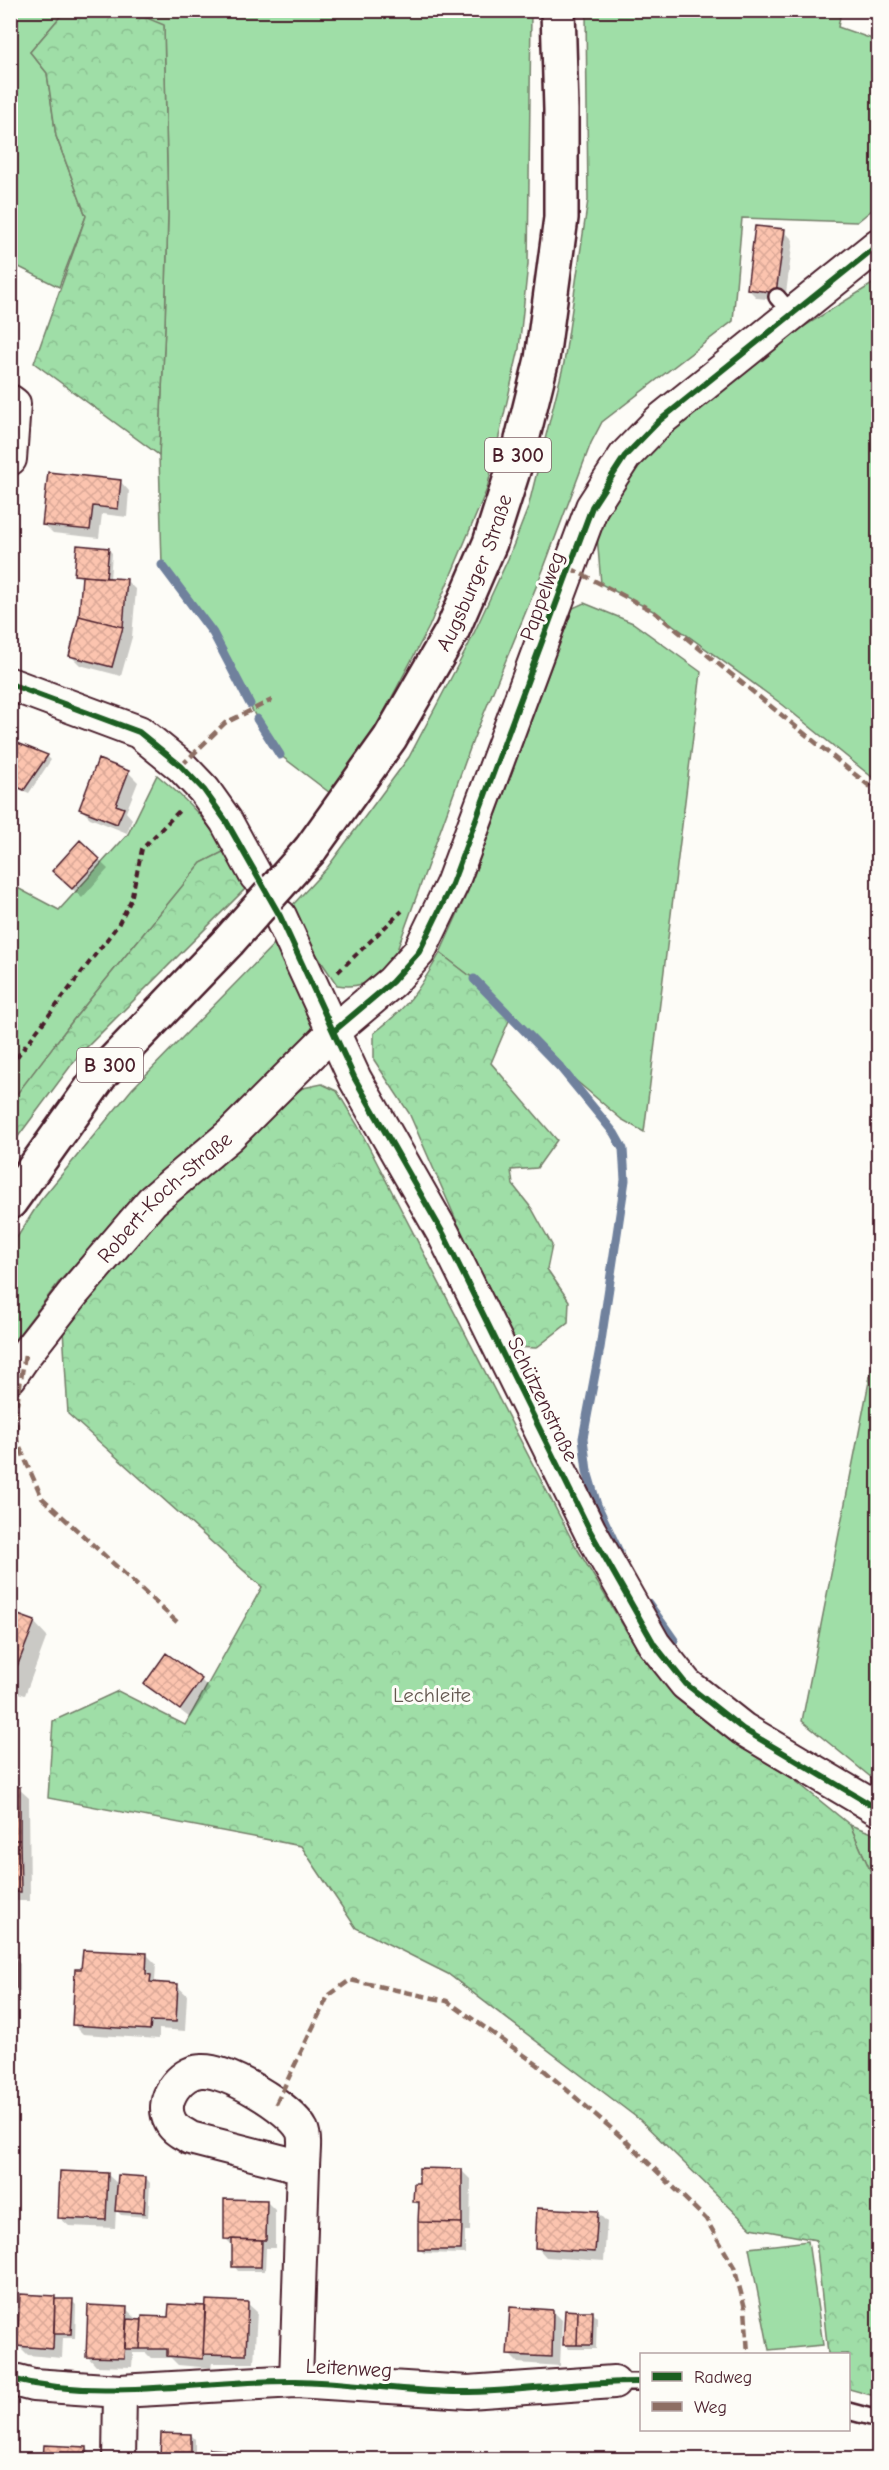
<svg xmlns="http://www.w3.org/2000/svg" width="889" height="2470" font-family="'Comic Neue',sans-serif">
<style>
.green{fill:#9fdea7;stroke:#747e69;stroke-width:1.5}
.forest{fill:url(#forest-crowns);stroke:#747e69;stroke-width:1.5}
.shadow{fill:#0003}
.lines{fill:none;stroke-linecap:round;stroke-linejoin:round}
.stream{stroke:#70819d;stroke-width:9}
.building{fill:url(#building-cross-hatch);stroke:#4a1f2b;stroke-width:1.5}
.lane-casing{stroke:#4a1f2b;stroke-width:20}
.street-casing{stroke:#4a1f2b;stroke-width:36}
.primary-casing{stroke:#4a1f2b;stroke-width:38}
.path{stroke:#4a1f2b;stroke-width:4;stroke-dasharray:6 4.5;stroke-linecap:butt}
.lane{stroke:#fdfcf7;stroke-width:15}
.street{stroke:#fdfcf7;stroke-width:32}
.primary{stroke:#fdfcf7;stroke-width:33}
.primary-bridge-casing{stroke:#4a1f2b;stroke-width:38;stroke-linecap:butt}
.primary-bridge{stroke:#fdfcf7;stroke-width:33}
.quiet{stroke:#8d6e63;stroke-width:4.5;stroke-dasharray:9 4.5;stroke-linecap:butt}
.cycleway-casing{stroke:#fdfcf7;stroke-width:10}
.cycleway{stroke:#1b5e20;stroke-width:6}
.labels{text-anchor:middle;dominant-baseline:central;stroke-width:6;stroke-linejoin:round;paint-order:stroke}
.shield{fill:#fdfcf7;stroke:#806168;stroke-width:1.5}
.shield-label{font-size:20px;font-weight:bold;fill:#4a1f2b}
.street-label{font-size:21px;fill:#4a1f2b;stroke:#fdfcf7}
.park-label{font-size:21px;fill:#645850;stroke:#fdfcf7}
</style>
<defs>
<pattern id="forest-crowns" width="20" height="18" patternUnits="userSpaceOnUse" patternTransform="scale(1.5)"><rect width="20" height="18" fill="#9fdea7"/><path d="M2 6a3 3 0 1 1 6 0M12 15a3 3 0 1 1 6 0" fill="none" stroke="#8abe90"/></pattern>
<pattern id="building-cross-hatch" width="8" height="8" patternUnits="userSpaceOnUse" patternTransform="scale(1.5)"><rect width="8" height="8" fill="#fcc4af"/><path d="M0 0l8 8M0 8l8-8" fill="none" stroke="#daa897"/></pattern>
</defs>
<rect width="100%" height="100%" fill="#fdfcf7"/>
<filter id="ink" filterUnits="userSpaceOnUse"><feTurbulence type="fractalNoise" baseFrequency=".0167" numOctaves="2"/><feDisplacementMap in="SourceGraphic" scale="12" xChannelSelector="R" yChannelSelector="G"/><feConvolveMatrix kernelMatrix="1 2 1 2 8 2 1 2 1" color-interpolation-filters="sRGB"/></filter>
<g filter="url(#ink)">
<path class="green" d="M10 11H65L30 52 47 73 56 136 86 216 59 287 11 263Z
M130 11H531L528 264 519 349 487 489 429 627 374 731 330 793 280 755 264 733 213 633 162 565 159 455 165 326 168 214 164 26Z
M586 11H841L838 27 878 41V205L857 222 742 218 733 321 602 422 591 443 543 570 473 740 396 953C379 976 369 990 337 985L287 911 327 868 409 757 468 646 508 559 528 508 564 363 588 200Z
M877 281 878 282V782L783 705 655 612 601 584 597 535 614 496 636 466 673 429 763 352Z
M584 603 633 623 701 672 644 1132 621 1119 560 1067 474 979 440 953 468 891 573 608Z
M157 775C184 797 209 821 225 851L201 863 74 1019 11 1103 10 884 59 910 128 834Z
M276 942 314 1026 309 1041 135 1198 59 1282 11 1345V1247L40 1201 132 1089Z
M878 1336V1783L802 1721Z
M850 1825 878 1835V1888Z
M808 2241 823 2345 769 2350 749 2248Z"/>
<path class="forest" d="M65 11H130L164 25 168 214 165 326 159 455 34 363 86 216 56 136 47 73 30 52Z
M225 851 245 889 78 1056 11 1146 10 1103 74 1019 201 863Z
M440 953 474 979 511 1016 491 1063 557 1140 537 1168 511 1170 513 1185 532 1209 552 1245 547 1269 569 1301 568 1323 536 1348 512 1347 409 1113 374 1060V1033C408 1007 419 990 440 953Z
M322 1084 337 1091 358 1126 572 1540 639 1652 676 1691 735 1744 792 1778 850 1825 878 1888V2397L849 2389 848 2354H828L816 2240 751 2228 640 2120 448 1974 356 1928 301 1846 48 1798 53 1721 118 1691 185 1725 262 1587 68 1414 63 1329 164 1212 282 1102 303 1088Z"/>
<path class="shadow" d="M784 231 793 240 785 301 757 298 748 289Z
M120 481 129 491 127 517 102 514 99 538 53 533 44 524Z
M108 549 112 553 110 579 127 581 136 590 132 637 121 676 80 665 71 656 81 616 83 579 76 574Z
M10 751 13 753 47 756 51 760 29 793 10 785Z
M99 761 129 773 138 782 126 812 132 819 127 833 90 818 81 809Z
M80 842 108 869 82 898 63 880Z
M10 1613 34 1622 47 1636 25 1695 10 1690Z
M201 1680 210 1689 190 1718 146 1684Z
M10 1789H19L29 1798 30 1901H10Z
M147 1955 156 1964 155 1981 159 1984 177 1986 187 1995 185 2031 159 2029V2039L83 2034 74 2025Z
M10 1959H16L20 1964V1992H10Z
M462 2171 471 2180 470 2231H465V2254L424 2253 419 2249 420 2207 415 2202Z
M108 2175 119 2185 146 2178 150 2183 148 2217 121 2215 116 2210 115 2228 69 2226 59 2217Z
M266 2201 275 2210V2248H266L265 2271H238L234 2266V2247L225 2238Z
M597 2212 607 2222 604 2261 546 2257 537 2247Z
M10 2223 17 2229 10 2297Z
M55 2297 57 2300 72 2301 76 2305 75 2338H63L62 2358 28 2355 19 2346Z
M247 2303 257 2312 254 2363H212L211 2368 178 2365 171 2358H151L146 2353H133L132 2367 96 2366 87 2356 126 2309 136 2318 135 2321 170 2319V2306L207 2308Z
M553 2311 562 2320 560 2366 518 2363 509 2354Z
M593 2313 597 2317 596 2349H569L565 2344Z
M191 2435 195 2439V2459L198 2460H165L161 2456Z
M87 2448 96 2460H45Z
M224 2451 232 2460H210Z"/>
<g class="lines">
<path class="stream" d="M162 565 213 633 250 704
M257 719 280 755
M474 979 560 1067 614 1133 623 1149 625 1180 600 1348 583 1438 587 1471 597 1505 619 1552
M648 1603 674 1640"/>
</g>
<path class="building" d="M755 226 785 229 776 293 747 289Z
M48 472 121 480 118 509 93 506 90 530 42 525Z
M77 545 109 548 106 578 74 575Z
M82 576 127 579 123 627 79 616Z
M79 616 123 627 112 667 69 656Z
M15 742 48 755 24 790 10 784V754Z
M98 759 129 771 116 805 124 808 117 824 79 809Z
M80 840 100 859 72 889 52 871Z
M10 1612 35 1621 11 1682H10Z
M166 1653 202 1679 180 1710 144 1684Z
M10 1787H20V1840H10Z
M10 1840H20L21 1892H10Z
M83 1950 147 1953 146 1974 151 1975 150 1982 178 1984 176 2022 151 2021 150 2030 72 2025 75 1969H81Z
M10 1958H16V1988H10Z
M419 2168 462 2169V2223L418 2222 419 2202H413L414 2183H419Z
M60 2171 108 2173 106 2220 58 2218Z
M118 2175 146 2177 144 2213 115 2211Z
M224 2199 267 2200 266 2240 224 2239Z
M537 2208 598 2211 595 2252 535 2248Z
M418 2222 462 2223 461 2250H418Z
M232 2239 262 2240 261 2267H232Z
M20 2294 55 2296 53 2349 17 2346Z
M55 2299H73L71 2334H54Z
M206 2300 248 2302 246 2355 203 2354Z
M169 2304 205 2306 203 2359 167 2356V2349H140L142 2316 168 2317Z
M88 2305 127 2307 124 2358 86 2357Z
M510 2307 553 2310 552 2357 507 2355Z
M565 2310 578 2311 577 2345H563Z
M578 2311H593L592 2345H577Z
M127 2319 142 2320 140 2349H125Z
M161 2433 191 2434V2457H160Z
M44 2445 87 2447V2460H43Z
M209 2449 225 2450 224 2458 245 2460H187V2457L209 2459Z"/>
<g class="lines">
<defs>
<path id="lane" d="M777 297 791 313
M614 2382H642
M848 2411 878 2419"/>
<g id="street">
<path d="M10 401 14 404 10 459"/>
<path d="M10 684 139 732 181 766 204 790 226 821 256 876"/>
<path d="M280 916 355 1079 444 1235 590 1531 654 1644 686 1684 743 1729 878 1809"/>
<path id="s1" d="M10 1377 25 1355 75 1291 152 1201 230 1135 334 1031 392 982 419 952 452 884 592 507 625 456 659 421 878 245"/>
<path d="M10 2379 33 2385 120 2391 296 2381 468 2392 614 2382"/>
<path d="M296 2381 303 2167C303 2157 306 2139 302 2130 291 2108 226 2069 201 2071 180 2072 159 2100 170 2121 174 2130 183 2133 190 2138L303 2167"/>
<path d="M119 2460 120 2391"/>
</g>
<g id="primary">
<path id="s2" d="M310 850 390 738 452 631 490 543 519 452 542 359 561 218V110L558 10"/>
<path d="M10 1202 103 1072 228 942"/>
</g>
</defs>
<use href="#lane" class="lane-casing"/>
<use href="#street" class="street-casing"/>
<use href="#primary" class="primary-casing"/>
<path class="path" d="M338 972 402 911
M10 1066 118 925 131 900 142 849 180 810"/>
<use href="#lane" class="lane"/>
<use href="#street" class="street"/>
<use href="#primary" class="primary"/>
<defs>
<path id="primary-bridge" d="M228 942 310 850"/>
</defs>
<use href="#primary-bridge" class="primary-bridge-casing"/>
<use href="#primary-bridge" class="primary-bridge"/>
<path class="quiet" d="M570 568 653 611 878 793
M181 766 225 723 272 700
M25 1355 16 1409 17 1441 42 1498 177 1622
M276 2104 328 1996 350 1980 447 2001 538 2065 626 2141 706 2219 734 2267 745 2308 748 2354"/>
<defs>
<path id="cycleway" d="M10 684 139 732 181 766 204 790 226 821 280 916 355 1079 444 1235 590 1531 654 1644 686 1684 743 1729 878 1809
M334 1031 392 982 419 952 452 884 592 507 625 456 659 421 878 245
M10 2379C105 2402 201 2380 296 2381 354 2382 411 2393 469 2392 527 2391 584 2381 642 2382"/>
</defs>
<use href="#cycleway" class="cycleway-casing"/>
<use href="#cycleway" class="cycleway"/>
</g>
</g>
<g class="labels">
<g class="shield">
<rect x="485" y="438" width="66" height="34" rx="4.5"/>
<rect x="77" y="1048" width="66" height="34" rx="4.5"/>
</g>
<g class="shield-label">
<text x="518" y="455">B 300</text>
<text x="110" y="1065">B 300</text>
</g>
<g class="street-label">
<text stroke="none"><textPath href="#s2" startOffset="324">Augsburger Straße</textPath></text>
<text transform="translate(542 596) rotate(-70)">Pappelweg</text>
<text stroke="none"><textPath href="#s1" startOffset="238">Robert-Koch-Straße</textPath></text>
<text transform="translate(543 1399) rotate(64)">Schützenstraße</text>
<text transform="translate(349 2368) rotate(3)">Leitenweg</text>
</g>
<g class="park-label">
<text x="432" y="1695">Lechleite</text>
</g>
</g>
<rect width="889" height="2470" fill="none" stroke="#fdfcf7" stroke-width="36"/>
<rect x="18" y="18" width="853" height="2434" fill="none" stroke="#4a1f2b" stroke-width="2" filter="url(#ink)"/>
<rect x="640" y="2353" width="210" height="78" fill="#fdfcf7" stroke="#b5a4a5" stroke-width="1.5"/>
<rect x="652" y="2372" width="30" height="9" fill="#1b5e20" stroke="#b5a4a5" stroke-width="1.5"/>
<text x="694" y="2383" font-size="18" fill="#4a1f2b">Radweg</text>
<rect x="652" y="2402" width="30" height="9" fill="#8d6e63" stroke="#b5a4a5" stroke-width="1.5"/>
<text x="694" y="2413" font-size="18" fill="#4a1f2b">Weg</text>
</svg>
